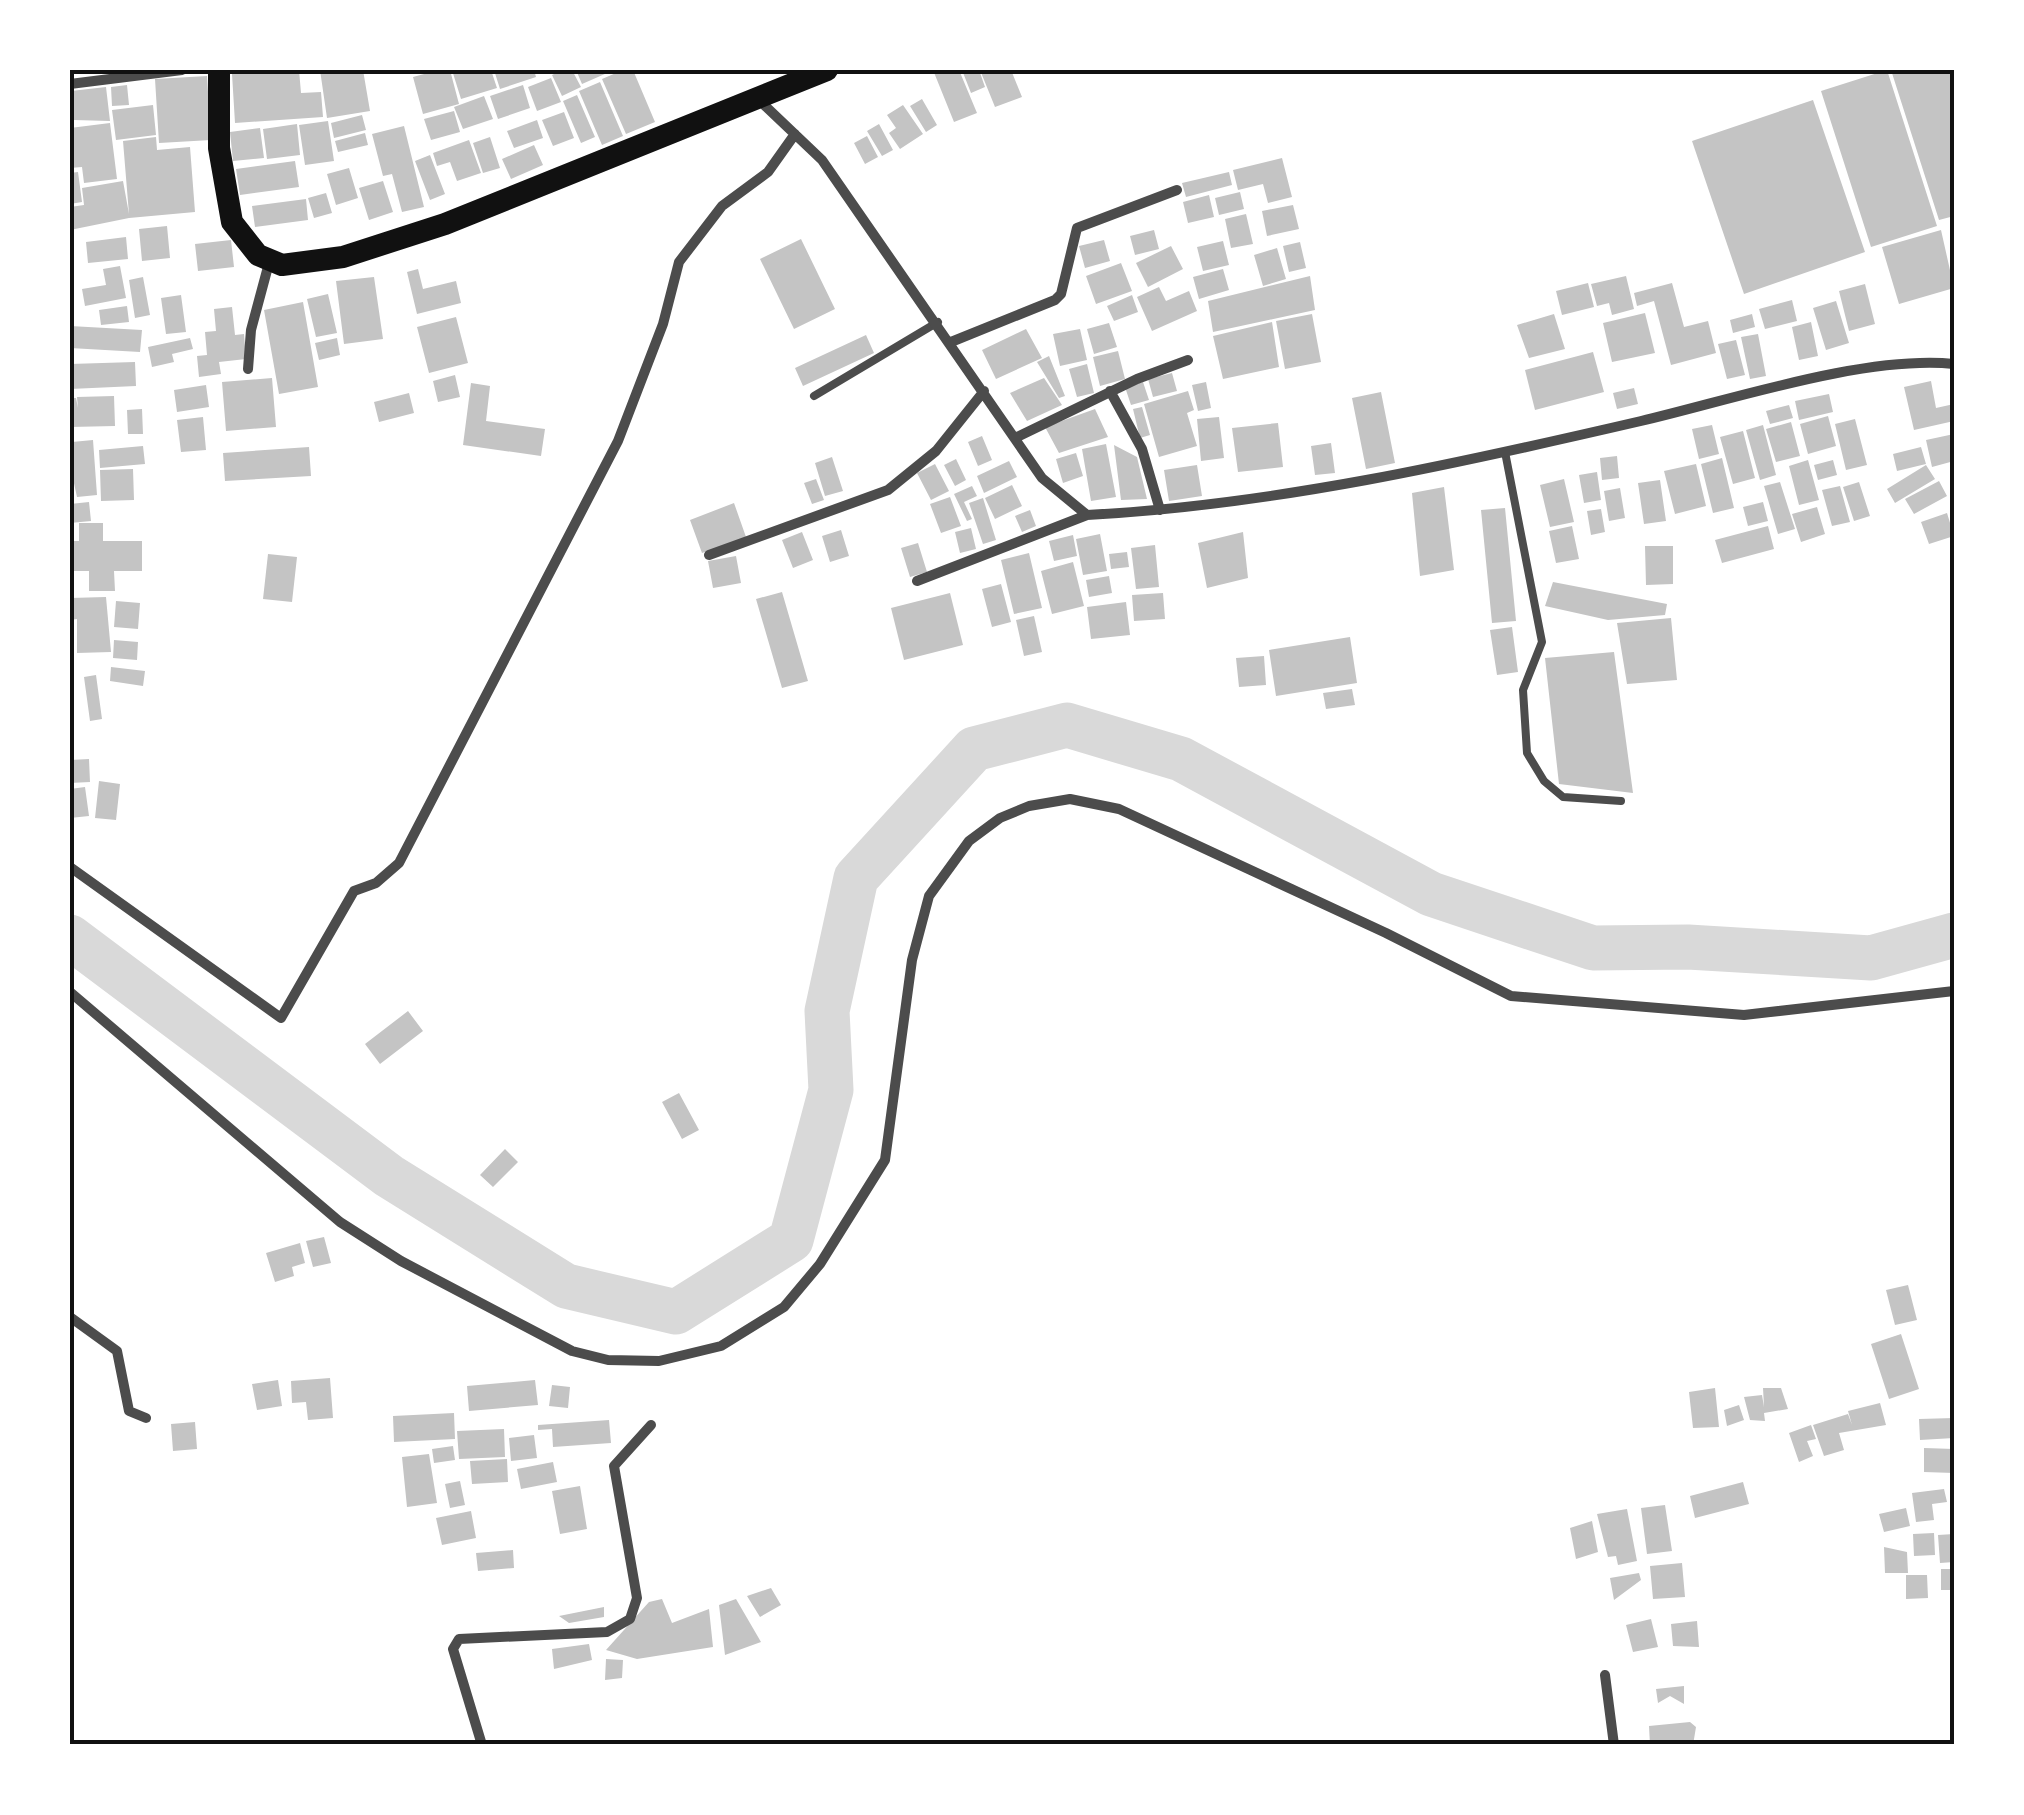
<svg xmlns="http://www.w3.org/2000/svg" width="2024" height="1815" font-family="Signika,sans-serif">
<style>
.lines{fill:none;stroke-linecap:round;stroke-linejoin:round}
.river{stroke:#d9d9d9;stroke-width:45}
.building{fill:#c4c4c4}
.service{stroke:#4c4c4c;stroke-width:8}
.minor{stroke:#4c4c4c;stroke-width:10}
.primary{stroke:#111;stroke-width:22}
.neatline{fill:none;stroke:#111;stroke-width:4}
</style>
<rect width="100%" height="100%" fill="#fff"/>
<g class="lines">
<path class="river" d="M70 937 389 1176 566 1286 676 1312 791 1240 831 1090 827 1011 856 878 974 749 1067 725 1181 759 1431 894 1593 948 1688 947 1871 958 1954 935"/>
</g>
<path class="building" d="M299 70 301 93 321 92 323 117 235 123 232 74Z
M320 70H363L370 111 327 118Z
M439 70H450L459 104 423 114 413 77Z
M452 70H491L497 88 461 99Z
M494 70H534L536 77 500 89Z
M562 70H572L581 87 562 96 552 75Z
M576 70H614L582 84Z
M623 70H633L655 122 626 134 602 79Z
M933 70H959L977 113 954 122Z
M962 70H979L985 87 971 93Z
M980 70H1011L1022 97 995 107Z
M1887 70 1937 226 1871 247 1821 91Z
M1891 70H1954V216L1939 220Z
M207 76 211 140 159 143 155 79Z
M551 78 561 102 537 111 528 87Z
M600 82 623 136 602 145 579 91Z
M127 85 129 105 112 106 111 87Z
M523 85 530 108 498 119 490 96Z
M106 87 110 121 74 120 71 91Z
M577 95 595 137 581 143 563 101Z
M484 96 493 119 463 129 454 107Z
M922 99 937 125 926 132 910 106Z
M1813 100 1865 252 1744 294 1692 141Z
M153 105 156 135 116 140 112 110Z
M903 105 923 134 900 149 889 133 896 128 887 115Z
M454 111 460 132 431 140 424 119Z
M564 112 574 138 553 146 542 120Z
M362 115 366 130 334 138 331 123Z
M537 120 543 138 514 148 507 131Z
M328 121 334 161 305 165 299 125Z
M110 123 117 179 84 183 82 167 70 168V128Z
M297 124 300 155 267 159 263 129Z
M879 124 893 150 882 156 867 131Z
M404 126 424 207 402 212 392 174 383 176 372 134Z
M260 128 264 158 233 161 230 132Z
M365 133 368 145 338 152 335 141Z
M867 136 878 157 865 164 854 143Z
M156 137 157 150 190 147 195 212 129 218 70 230V207L84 205 82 188 123 181 129 214 123 141Z
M490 137 500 168 483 173 473 143Z
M469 140 481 173 457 181 450 162 437 166 433 153Z
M534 145 543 165 511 179 502 159Z
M430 155 445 194 430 200 415 161Z
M1282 158 1292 197 1268 203 1263 184 1238 190 1233 170Z
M295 161 299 187 240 195 236 169Z
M349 168 358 198 336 205 327 174Z
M78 172 82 202 70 204V173Z
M1229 172 1232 185 1186 197 1182 183Z
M383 181 393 212 369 220 359 188Z
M1240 192 1244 209 1219 215 1215 198Z
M326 193 332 213 314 218 308 198Z
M1209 195 1214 217 1188 223 1183 202Z
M306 199 308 220 255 227 252 206Z
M1293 205 1299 229 1267 236 1262 211Z
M1246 214 1253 244 1231 248 1225 219Z
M167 226 170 258 142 261 139 229Z
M1154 230 1159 249 1135 255 1130 236Z
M1941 230 1954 288 1899 304 1882 247Z
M126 237 128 259 88 263 86 242Z
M801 239 835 309 794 329 760 259Z
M231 240 234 267 198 271 195 244Z
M1104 240 1110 261 1085 268 1079 246Z
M1223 241 1229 265 1203 271 1197 247Z
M1300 242 1306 268 1289 272 1283 246Z
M1171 246 1183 269 1148 287 1136 263Z
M1277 248 1286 279 1263 286 1254 255Z
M1121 263 1132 291 1096 304 1086 276Z
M120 266 126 298 85 306 82 289 106 285 103 269Z
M418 269 423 289 456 281 461 303 417 314 407 272Z
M1223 269 1229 290 1199 299 1193 277Z
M1310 276 1315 310 1213 332 1208 301Z
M1626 276 1634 309 1612 315 1609 303 1597 306 1591 284Z
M143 277 150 315 135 318 129 280Z
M374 277 383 339 344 344 336 281Z
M1588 283 1594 307 1562 315 1556 291Z
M1672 283 1684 327 1708 321 1716 353 1671 365 1654 301 1637 306 1634 293Z
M1865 284 1875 324 1849 331 1839 291Z
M1159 287 1166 301 1189 291 1197 311 1152 331 1137 297Z
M328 294 337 333 316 337 307 299Z
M181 295 186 332 166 334 161 298Z
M1132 295 1138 312 1114 321 1107 306Z
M1792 300 1797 321 1765 329 1759 309Z
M1836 301 1849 343 1826 350 1813 308Z
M303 302 318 387 279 394 264 310Z
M127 306 129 322 101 325 99 310Z
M232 307 235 335 244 334 246 359 219 362 221 374 199 377 197 356 207 355 205 332 216 331 214 309Z
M1645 313 1655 353 1612 362 1603 323Z
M1312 314 1321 362 1285 369 1276 321Z
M1554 314 1565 349 1529 358 1517 325Z
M1752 314 1755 327 1733 333 1730 320Z
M456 317 468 363 429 373 417 327Z
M1272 322 1279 367 1223 379 1213 336Z
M1811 322 1818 356 1799 360 1792 327Z
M1109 323 1117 347 1094 354 1087 329Z
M70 326 142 330 140 352 70 348Z
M1026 329 1042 358 996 379 982 350Z
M1080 329 1087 360 1060 366 1053 334Z
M1758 334 1766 376 1750 379 1741 337Z
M866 335 874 353 803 386 795 368Z
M190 338 193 349 172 354 174 362 152 367 148 347Z
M337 338 340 355 319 360 315 343Z
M1736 340 1745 375 1727 379 1718 344Z
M1118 351 1125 379 1100 386 1093 357Z
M1593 352 1604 392 1535 410 1525 370Z
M1049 356 1065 396 1059 398 1037 362Z
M135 362 136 386 70 389V364Z
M1087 364 1094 393 1077 397 1069 369Z
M1172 373 1177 391 1153 397 1148 379Z
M455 375 460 397 438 402 433 381Z
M272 378 276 427 226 431 222 382Z
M1044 378 1062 405 1027 421 1010 393Z
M1931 381 1936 408 1954 404V421L1914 430 1904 387Z
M1143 382 1149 400 1131 405 1125 387Z
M1206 382 1211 408 1198 411 1192 385Z
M471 383 490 386 486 421 545 429 541 456 463 445Z
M206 385 209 407 177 412 174 390Z
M1634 388 1638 404 1617 409 1613 393Z
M1188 391 1194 410 1187 413 1197 446 1159 457 1144 404Z
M1381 392 1395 463 1366 469 1352 398Z
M409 393 414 413 379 422 374 402Z
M1829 394 1833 412 1799 420 1795 401Z
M114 396 115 426 70 427V398H76L78 408 77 397Z
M1789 405 1793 418 1770 424 1766 411Z
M1142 407 1150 435 1140 438 1133 409Z
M142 409 143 434H128L127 410Z
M1095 409 1108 437 1059 453 1045 427Z
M1828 416 1836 446 1808 454 1800 424Z
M203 417 206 450 181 452 177 420Z
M1219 417 1224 458 1201 461 1197 419Z
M1855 419 1867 465 1846 470 1835 424Z
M1791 422 1800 456 1776 462 1766 429Z
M1278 423 1283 467 1238 472 1232 428Z
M1712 425 1719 454 1699 459 1692 429Z
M1763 425 1776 475 1760 480 1746 430Z
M1743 431 1755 478 1733 484 1720 437Z
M1954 434V461L1932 467 1926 440Z
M982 436 992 460 978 466 968 442Z
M93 440 97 495 77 497 70 465 72 442Z
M1331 443 1335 473 1315 475 1311 446Z
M1106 444 1116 497 1091 501 1082 449Z
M1114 445 1137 457 1147 499 1121 500Z
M143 446 145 464 100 468 99 450Z
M309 447 311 476 225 481 223 453Z
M1921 447 1926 464 1897 471 1893 454Z
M1076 453 1083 476 1063 483 1056 459Z
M1617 456 1619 478 1602 480 1600 458Z
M832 457 843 491 825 496 815 463Z
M1722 458 1734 508 1713 513 1701 464Z
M956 459 966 480 955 486 944 465Z
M1808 460 1819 500 1799 505 1789 466Z
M1833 460 1837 475 1818 480 1814 465Z
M1009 461 1017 477 984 493 977 476Z
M935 464 949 491 931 500 917 473Z
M1696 464 1706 506 1675 514 1664 471Z
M1197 465 1202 496 1169 501 1164 470Z
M1926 465 1935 479 1895 503 1887 489Z
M133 469 134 500 101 501 100 470Z
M1597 472 1601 500 1584 503 1579 475Z
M816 479 824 500 812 504 804 483Z
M1564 479 1574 522 1550 527 1540 485Z
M1660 480 1666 521 1644 524 1638 483Z
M1939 481 1947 496 1914 514 1905 499Z
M1780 482 1795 529 1778 534 1764 486Z
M1859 482 1870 516 1854 521 1843 487Z
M1012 485 1022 506 995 519 985 498Z
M972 486 977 496 964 502 972 519 967 521 954 494Z
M1840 486 1850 522 1832 526 1822 490Z
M1444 487 1454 570 1420 576 1412 493Z
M1620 488 1625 518 1609 521 1604 491Z
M950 497 961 526 941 533 930 504Z
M983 498 996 540 983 544 969 503Z
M89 502 91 521 70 523V504Z
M1763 502 1768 521 1748 526 1743 507Z
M734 503 746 537 702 553 690 520Z
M1817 507 1825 534 1801 542 1792 514Z
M1505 508 1516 621 1492 623 1481 510Z
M1601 509 1605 532 1591 535 1587 511Z
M1030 510 1036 526 1022 532 1015 516Z
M1947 513 1954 536 1929 544 1921 522Z
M79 523H103V541H142V571H114L115 591H89V571H70V541H79Z
M1572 526 1579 559 1556 563 1549 531Z
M1768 526 1774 549 1722 563 1715 540Z
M971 528 976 549 960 553 955 532Z
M841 530 849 556 830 562 822 536Z
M802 532 813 560 793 568 782 540Z
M1243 532 1248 578 1207 588 1198 543Z
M1100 534 1107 571 1083 575 1076 539Z
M1073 535 1077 556 1054 561 1049 541Z
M918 543 927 572 910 577 901 548Z
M1155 545 1159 587 1136 589 1131 548Z
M1645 546H1673V584L1646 585Z
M1127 552 1129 567 1111 569 1109 554Z
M1029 553 1042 608 1014 614 1001 560Z
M268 554 297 557 292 602 263 599Z
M736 556 741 583 713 588 708 561Z
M1073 562 1084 606 1052 614 1041 571Z
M1109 576 1112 593 1089 597 1086 580Z
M1553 582 1667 604 1665 615 1608 620 1545 606Z
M1001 584 1011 622 992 627 982 589Z
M782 592 808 681 782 688 756 599Z
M950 593 963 645 904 660 891 608Z
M1163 593 1165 619 1134 621 1132 595Z
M106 597 111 652 77 653V619L70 620V598Z
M116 601 140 603 138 629 114 627Z
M1126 602 1130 635 1091 639 1087 607Z
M1034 616 1042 652 1024 656 1016 620Z
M1671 618 1677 680 1627 684 1617 623Z
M1512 627 1518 672 1497 675 1490 630Z
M1350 637 1357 683 1276 696 1269 650Z
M114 640 138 642 137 660 113 658Z
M1614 652 1633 793 1559 784 1545 658Z
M1264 656 1266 685 1239 687 1236 658Z
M111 667 145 671 143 686 110 681Z
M96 675 102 719 90 721 84 677Z
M1352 689 1355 705 1326 709 1323 693Z
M89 759 90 782 70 783V760Z
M99 781 120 784 116 820 95 818Z
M85 787 89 816 70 818V789Z
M408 1011 423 1031 380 1064 365 1044Z
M679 1093 699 1130 682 1139 662 1102Z
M505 1149 518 1162 493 1187 480 1175Z
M324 1237 331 1263 313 1267 306 1241Z
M300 1243 305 1263 292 1267 294 1276 275 1282 266 1253Z
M1908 1285 1917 1320 1895 1325 1886 1290Z
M1901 1334 1919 1389 1889 1399 1871 1344Z
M330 1378 333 1418 308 1420 306 1402 292 1403 291 1381Z
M278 1380 282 1406 257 1410 252 1384Z
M535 1380 538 1405 469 1411 467 1386Z
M552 1385 570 1387 568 1408 549 1406Z
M1715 1388 1719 1427 1693 1428 1689 1392Z
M1763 1388H1781L1788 1409 1764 1413 1765 1421 1750 1420 1744 1397 1762 1395 1764 1407Z
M1880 1403 1886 1425 1839 1433 1844 1450 1824 1456 1813 1425 1848 1414 1852 1425 1848 1411Z
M1739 1405 1744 1420 1727 1426 1724 1410Z
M454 1413 455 1439 394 1442 393 1416Z
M1954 1418V1438L1920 1440 1919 1419Z
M609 1420 611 1443 553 1447 552 1429 538 1430V1425Z
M195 1422 197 1449 173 1451 171 1424Z
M1811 1425 1816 1439 1807 1441 1813 1456 1799 1462 1789 1433Z
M504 1429 505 1457 459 1459 457 1431Z
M534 1435 537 1458 511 1461 509 1438Z
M453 1446 455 1460 434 1463 432 1449Z
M1924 1448 1954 1449V1473L1924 1472Z
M429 1454 437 1503 407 1507 402 1457Z
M507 1459 508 1482 472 1484 470 1461Z
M553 1462 557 1482 521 1489 517 1469Z
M460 1481 465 1505 450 1508 445 1484Z
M1743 1482 1749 1504 1695 1518 1690 1496Z
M580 1486 587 1529 560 1534 552 1491Z
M1944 1489 1947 1502 1932 1504 1934 1520 1916 1522 1912 1493Z
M1665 1505 1672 1551 1647 1554 1641 1508Z
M1906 1508 1910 1526 1884 1532 1879 1514Z
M1627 1509 1637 1561 1618 1565 1616 1556 1608 1557 1597 1514Z
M471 1511 476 1538 442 1545 436 1518Z
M1592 1521 1598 1552 1576 1559 1570 1528Z
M1934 1533 1935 1555 1914 1556 1913 1534Z
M1954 1534V1562L1940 1563 1938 1535Z
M1884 1547 1907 1552 1908 1573H1885Z
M513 1550 514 1568 478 1571 476 1553Z
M1682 1563 1685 1597 1653 1599 1650 1566Z
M1941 1569H1954V1590H1941Z
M1639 1573 1641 1580 1614 1600 1610 1578Z
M1906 1575H1927L1928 1598 1906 1599Z
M771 1588 781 1605 760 1617 747 1596Z
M662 1599 672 1623 709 1609 713 1647 637 1659 606 1650 649 1602Z
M736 1599 761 1642 725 1655 719 1605Z
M604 1607V1617L569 1623 559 1616Z
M1651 1619 1658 1647 1633 1652 1626 1625Z
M1697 1621 1699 1647 1673 1646 1671 1624Z
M589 1644 592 1660 554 1669 552 1649Z
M606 1659 623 1660 622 1678 605 1680Z
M1684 1686V1704L1670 1696 1658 1703 1656 1689Z
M1690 1722 1696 1727 1693 1745H1650L1649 1726Z"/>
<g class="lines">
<path class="service" d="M814 396 938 322
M1505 452 1542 642 1523 690 1527 753 1544 781 1563 797 1621 801"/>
<path class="minor" d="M70 84 182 70
M759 100 822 160 1042 478 1087 515C1274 505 1460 463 1641 421 1731 400 1865 355 1954 364
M951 342 1055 300 1061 294 1077 228 1177 190
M248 369 251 330 269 263
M1110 391 1142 449 1160 510
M1015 438 1137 379 1188 360
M709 555 888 490 936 451 984 391
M917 581 1087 515
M70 867 281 1018 354 891 376 883 399 863 618 441 663 324 679 262 722 206 768 172 795 134
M70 992 340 1222 401 1261 572 1351 608 1360 659 1361 721 1346 784 1307 820 1264 885 1160 912 960 929 896 969 841 1000 818 1029 806 1070 799 1119 809 1386 933 1511 996 1744 1015 1954 991
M70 1317 117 1351 129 1411 146 1418
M1605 1675 1614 1745
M482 1745 453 1649 459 1639 607 1632 630 1619 637 1598 614 1466 651 1425"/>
<path class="primary" d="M219 70V148L232 222 258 255 282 265 343 257 445 224 827 70"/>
</g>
<rect width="2024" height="1815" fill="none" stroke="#ffffff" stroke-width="145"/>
<rect x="72" y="72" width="1880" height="1670" class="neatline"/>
</svg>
